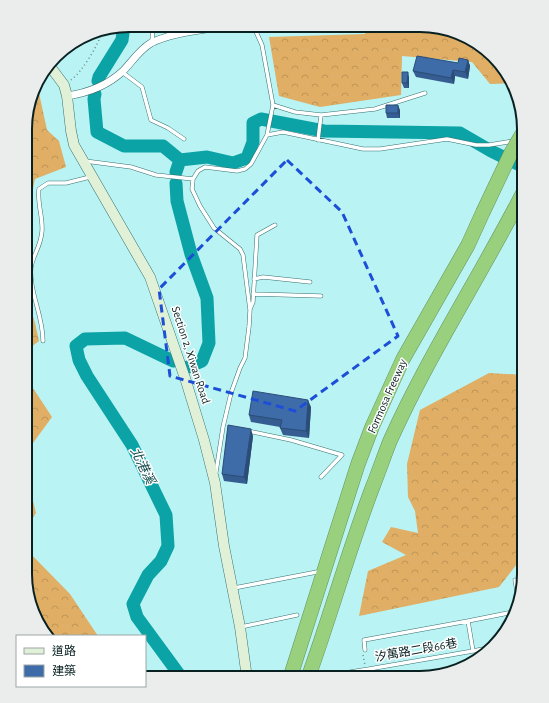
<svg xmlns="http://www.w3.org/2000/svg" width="549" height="703" font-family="'Alegreya Sans','Noto Sans TC',sans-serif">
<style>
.forest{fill:url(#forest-crowns)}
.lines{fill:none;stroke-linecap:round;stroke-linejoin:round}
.river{stroke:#0ba3a5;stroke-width:13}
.lane-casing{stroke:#397171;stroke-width:4.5}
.street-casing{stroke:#397171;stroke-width:8}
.secondary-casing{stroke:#397171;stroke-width:11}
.highway-casing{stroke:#66935d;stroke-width:15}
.path{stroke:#658e8e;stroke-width:1.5;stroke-dasharray:1 3;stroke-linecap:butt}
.lane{stroke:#fff;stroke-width:3.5}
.street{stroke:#fff;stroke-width:7}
.secondary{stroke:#e0f1d8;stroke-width:10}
.highway{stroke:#98d07d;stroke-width:14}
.highway-bridge-casing{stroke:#66935d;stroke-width:15;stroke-linecap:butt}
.highway-bridge{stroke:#98d07d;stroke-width:14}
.wall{fill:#355d91}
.shaded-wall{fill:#2b4c76}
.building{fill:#3e6ca9;stroke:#2b4c76}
.marked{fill:none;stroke:#1d4ed8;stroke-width:3;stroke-dasharray:8 5;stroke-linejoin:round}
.labels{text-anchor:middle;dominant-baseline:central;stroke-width:3;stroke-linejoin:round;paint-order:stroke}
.street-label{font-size:12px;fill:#0a2122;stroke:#fff}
.water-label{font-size:13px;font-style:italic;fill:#134a4b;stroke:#fff}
.rim{fill:none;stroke:#0a2122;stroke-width:2}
</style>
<defs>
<pattern id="forest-crowns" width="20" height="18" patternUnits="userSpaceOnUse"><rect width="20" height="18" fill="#e0ae64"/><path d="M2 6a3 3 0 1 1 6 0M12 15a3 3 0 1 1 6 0" fill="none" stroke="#bf9556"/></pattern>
</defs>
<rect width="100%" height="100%" fill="#b9f3f3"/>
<path class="forest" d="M367 26H434L483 46 513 83 490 84 472 62 402 56 401 95 320 107 279 96 269 37 365 34Z
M37 84 47 130 59 141 66 167 35 179 26 224V115Z
M26 295 35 323 39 341 27 350 29 382 52 417 25 454Z
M489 373 524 375V555L499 587 359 616 368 571 406 555 382 542 391 527 418 533 415 511 408 497 407 464 420 410Z
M25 468 36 513 25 530Z
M25 548 70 594 98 636H50L36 620 25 574Z"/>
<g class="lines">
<path class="river" d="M98 81 99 77 122 40 124 26
M95 94 94 99 97 132 124 146H163L180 160 176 172
M180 160 207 157 233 163 247 158 253 142V123L261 119 324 131 460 133 491 151 524 167
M176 183 177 201 191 254 207 298 209 343 202 361 188 367
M173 361 125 338 85 339 76 346 79 360 87 376 132 445 166 515 168 546 161 561 148 575 133 604 137 617 181 677"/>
<defs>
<path id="lane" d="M167 25 169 36
M152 42 153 25
M122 72 142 87 151 120 168 128 184 139
M273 105 295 112 321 115
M520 130 521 118
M267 135 283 132 363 149H380L447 139 476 145H489L514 141
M318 140 321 115 375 109 425 93
M85 161 131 167 156 175 193 179
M254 279 263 277 310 282
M253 294 321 296
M250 309 253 302 257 235 275 225
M43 341C43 321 35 304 32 285 31 279 30 269 32 263 35 252 41 245 42 231 43 217 37 203 39 189L48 183H66L90 177
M248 431 291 440 342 455 321 477
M216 472 223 427 231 393 240 368 245 358 249 327 250 310 243 255 240 249 214 228 200 206 192 189 193 179 198 171 205 167 237 171 245 169 251 164 267 135 273 105 262 45 253 25
M515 580 518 598
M234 588 317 572
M241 627 297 615
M365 650 364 640 468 621
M473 651 488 648
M338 674 369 669
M369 678V669L473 651 468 621 513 612"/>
<path id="street" d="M67 96C87 93 107 86 123 71 132 62 139 50 151 43 173 32 206 30 230 25"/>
<path id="secondary" d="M49 65 64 85 67 96 71 131 74 145 150 277 186 381 204 440 215 483 224 546 240 627 247 678"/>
<path id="highway" d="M290 678 358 464 372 427 403 359 468 245 483 212
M308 678C331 614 349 549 373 486 379 471 384 456 390 441 429 354 481 275 524 191"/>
</defs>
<use href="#lane" class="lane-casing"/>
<use href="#street" class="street-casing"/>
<use href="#secondary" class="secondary-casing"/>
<use href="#highway" class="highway-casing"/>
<path class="path" d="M71 80C83 71 99 44 103 29
M363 655 365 665
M471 657 472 662"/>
<use href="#lane" class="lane"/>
<use href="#street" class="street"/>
<use href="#secondary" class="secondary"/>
<use href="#highway" class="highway"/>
<defs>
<path id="highway-bridge" d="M483 212 511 153 524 131"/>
</defs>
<use href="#highway-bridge" class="highway-bridge-casing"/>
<use href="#highway-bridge" class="highway-bridge"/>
</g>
<path class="wall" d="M468 60 470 66 468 79 455 76 454 84 416 77 413 71 458 63Z
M409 77V88H404L402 83Z
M400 110V118H387L386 113Z
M311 407 309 438 283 435 280 428V427L251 422 249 415Z
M253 436 247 484 224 481 222 474Z"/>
<path class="shaded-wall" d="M468 60 470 66 468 79 465 72Z
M453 70 455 76 454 84 451 78Z
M408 72 409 77V88L407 83Z
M398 105 400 110V118L398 113Z
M308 400 311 407 309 438 306 431Z
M251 429 253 436 247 484 244 477Z"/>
<path class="building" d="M417 56 458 63 459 58 468 60 465 72 453 70 451 78 413 71Z
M402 72H408L407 83H402Z
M386 105H398V113H386Z
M253 391 308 400 306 431 280 428 282 420 249 415Z
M228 425 251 429 244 477 222 474Z"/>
<path class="marked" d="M287 160 342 212 398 336 295 411 170 376 159 289Z"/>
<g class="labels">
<g class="street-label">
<text transform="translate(191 355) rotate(72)">Section 2, Xiwan Road</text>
<text transform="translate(387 396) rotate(-66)">Formosa Freeway</text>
<text transform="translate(416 650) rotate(-10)">汐萬路二段66巷</text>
</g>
<g class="water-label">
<text transform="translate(142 466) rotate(64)">北港溪</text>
</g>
</g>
<path d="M0 0H549V703H0ZM129 32H420A97 97 0 0 1 517 129V574A97 97 0 0 1 420 671H129A97 97 0 0 1 32 574V129A97 97 0 0 1 129 32Z" fill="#ebeded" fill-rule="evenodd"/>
<path class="rim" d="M129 32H420A97 97 0 0 1 517 129V574A97 97 0 0 1 420 671H129A97 97 0 0 1 32 574V129A97 97 0 0 1 129 32Z"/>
<rect x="16" y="635" width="130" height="52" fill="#ffffff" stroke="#9da6a7"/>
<rect x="24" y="648" width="20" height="6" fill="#e0f1d8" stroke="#9da6a7"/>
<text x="52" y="655" font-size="12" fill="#0a2122">道路</text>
<rect x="24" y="665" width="20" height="12" fill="#3e6ca9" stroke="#9da6a7"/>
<text x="52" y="675" font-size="12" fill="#0a2122">建築</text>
</svg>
